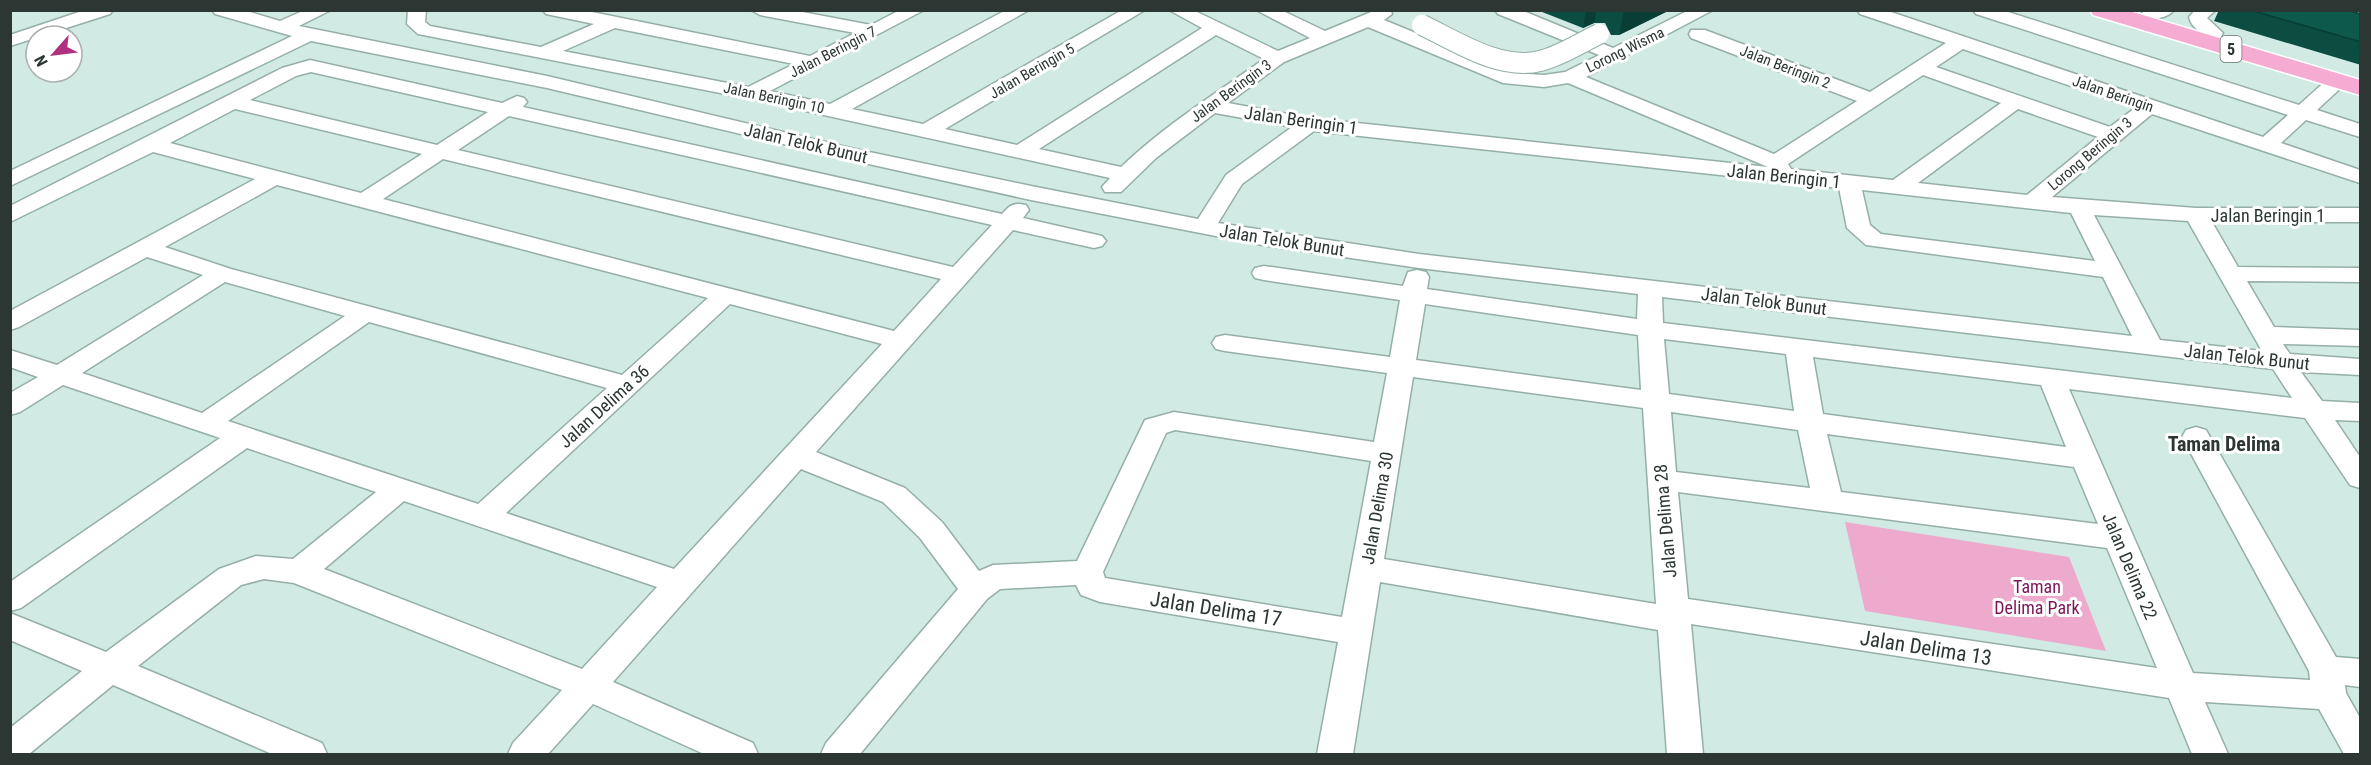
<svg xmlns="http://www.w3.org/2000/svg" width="2371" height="765" font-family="'Roboto Condensed',sans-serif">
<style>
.green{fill:#eeaacd}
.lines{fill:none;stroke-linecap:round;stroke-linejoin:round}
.minor-casing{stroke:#95afa8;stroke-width:3}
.highway-casing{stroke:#fff;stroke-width:3}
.minor{fill:#fff;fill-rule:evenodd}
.highway{fill:#f6abd2;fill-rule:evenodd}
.minor-bridge-casing{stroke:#95afa8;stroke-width:22;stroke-linecap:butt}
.minor-bridge{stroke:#fff;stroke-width:20}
.wall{fill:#0b4d41}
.shaded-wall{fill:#093e35}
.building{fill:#0d594c;stroke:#093e35;stroke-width:1.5}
.labels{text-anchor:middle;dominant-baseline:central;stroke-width:6;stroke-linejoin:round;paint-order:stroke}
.far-street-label{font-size:15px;fill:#2c3734;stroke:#fff}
.shield{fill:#fff;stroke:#6b7371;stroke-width:1.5}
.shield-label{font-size:16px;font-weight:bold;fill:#2c3734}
.street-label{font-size:18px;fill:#2c3734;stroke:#fff}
.park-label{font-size:18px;fill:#7c1558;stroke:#fff}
.neighbourhood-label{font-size:20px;font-weight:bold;fill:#2c3734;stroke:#fff}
.near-street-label{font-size:21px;fill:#2c3734;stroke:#fff}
</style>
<rect width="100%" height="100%" fill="#d1ebe4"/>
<path class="green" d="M1845 522 2069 557 2106 651 1865 611Z"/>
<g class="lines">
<defs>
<path id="minor" d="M85 10H113L110 14 10 46V35Z
M212 10H243L280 21 305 10H331L299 26 547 76 855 149 1031 186 1198 219 1226 175 1292 127 1215 113 1156 158 1121 192H1105L1102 187 1110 178 751 99 418 34 407 24 408 10H426L425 22 430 26 541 47 594 24 546 14 543 10H582L810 56 855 33 760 15 751 10H792L871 25 900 10H924L770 91 830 104 1006 10H1029L852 109 923 124 1122 10H1145L945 129 1017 145 1202 28 1169 10H1193L1278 51 1310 38 1256 10H1281L1325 31 1376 10H1390L1392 14 1384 20 1513 73 1544 75 1565 72 1599 55 1498 14 1495 10H1521L1613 48 1689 10H1713L1586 77 1774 154 1857 101 1691 38 1689 34 1691 30H1705L1870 92 1946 43 1860 14 1857 10H1885L2263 137 2288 115 1976 14 1973 10H2002L2299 105 2330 77H2344L2347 81 2344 85 2317 110 2360 124V137L2306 120 2281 143 2360 170V183L2152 114 2052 197 2196 208H2360V222H2212L2238 267 2360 268V282L2247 281 2274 327 2360 330V346L2283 344 2290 354 2360 359V375L2301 372 2322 401 2360 403V421L2335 420 2360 457V488L2350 485 2305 418 2069 389 2193 673 2310 680 2309 671 2182 437 2186 430 2196 427 2206 430 2336 657 2360 659V687L2345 685 2346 693 2360 718V754H2344L2319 709 2205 702 2228 754H2192L2169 698 1691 624 1703 754H1667L1658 630 1380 582 1353 754H1317L1338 642 1100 602 1081 595 1076 585 1000 589 987 599 860 754H821L826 743 958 589 920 538 883 502 801 469 613 682 753 743 758 754H704L593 704 548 754H508L513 743 562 690 294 583 264 579 241 585 138 666 322 743 327 754H272L113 685 29 754H10V728L82 671 10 640V613L106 652 219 569 256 556 293 559 376 492 247 448 21 608 10 611V582L220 438 63 385 20 412 10 415V393L38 377 10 367V350L57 365 203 275 147 257 19 327 10 330V311L255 179 153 152 10 222V206L282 68 310 60 502 103 517 96 524 98 527 102 523 107 1002 214C1010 205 1014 202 1026 205L1029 210 1023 218 1102 236 1106 241 1102 246 1094 248 1013 230 816 452 905 488 942 522 979 571 993 565 1077 561 1145 420 1174 412 1374 442 1387 373 1225 351 1216 349 1212 343 1216 337 1225 335 1390 357 1400 300 1264 280 1255 278 1252 273 1255 268 1264 266 1403 286 1408 272 1417 270 1426 272 1429 277 1427 289 1637 319 1638 294 1419 268 1262 245 1031 200 855 161 547 88 311 41 10 186V171L292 36 215 14ZM1368 27 1503 83 1544 87 1568 83 1768 167 1310 118 1228 103 1284 62ZM615 28 794 64 748 87 563 51ZM1216 35 1264 59C1215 94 1164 126 1121 167L1039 149ZM1963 49 2135 108 2110 127 1936 67ZM311 72 488 112 437 145 250 100 296 76ZM1923 75 2001 103 1893 180 1791 169 1788 164ZM235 109 422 154 361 193 170 143ZM2018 109 2098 137 2027 195 1918 183ZM509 116 992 225 953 267 458 150ZM1314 131 1839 188 1847 228 1866 245 2103 277 2132 336 1419 254 1218 223 1242 184ZM443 159 941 279 894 331 383 199ZM277 185 708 298 622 375 231 269 165 247ZM1862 190 2071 213 2095 261 1881 234 1870 225ZM2094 215 2188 221 2262 351 2160 340ZM225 282 345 316 202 413 82 373ZM1662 297 2273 369 2292 398 1663 323ZM730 304 882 344 674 569 506 513ZM1425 304 1638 335 1641 390 1416 360ZM369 322 607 388 478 504 228 421ZM1664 339 1786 354 1794 411 1669 394ZM1813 357 2041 385 2066 447 1823 414ZM1413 377 1643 408 1656 604 1384 559ZM1671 412 1798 430 1810 488 1676 472ZM1175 430 1371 461 1342 617 1105 578 1103 572 1166 433ZM1827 434 2074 467 2098 524 1841 492ZM1678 492 2107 548 2157 668 1688 599ZM404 501 657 587 582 669 324 569Z
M2144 10H2174C2168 18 2153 20 2145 18L2142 14Z
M2195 10H2216L2207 18 2223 33 2221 37C2208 40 2192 30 2189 17Z"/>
<path id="highway" d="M2090 10H2126L2360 80V95L2093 15Z"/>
</defs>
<use href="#minor" class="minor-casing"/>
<use href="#highway" class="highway-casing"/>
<use href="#minor" class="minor"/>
<use href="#highway" class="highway"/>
<defs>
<path id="minor-bridge" d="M1422 25C1456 41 1500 71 1540 61 1561 56 1580 43 1599 34"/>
</defs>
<use href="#minor-bridge" class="minor-bridge-casing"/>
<use href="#minor-bridge" class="minor-bridge"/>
</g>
<path class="wall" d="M1537 10H1670L1619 35H1611L1605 23H1594L1583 28Z
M2219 10H2348L2361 14V65L2214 21Z"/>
<path class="shaded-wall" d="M1586 10H1597L1594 23 1583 28Z
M1670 10 1619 35 1624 11Z"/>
<path class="building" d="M2250 10H2348L2361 14V42Z"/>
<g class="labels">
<g class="far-street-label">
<text transform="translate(1625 50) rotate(-26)">Lorong Wisma</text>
<text transform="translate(833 52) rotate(-27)">Jalan Beringin 7</text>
<text transform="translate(1785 67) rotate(21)">Jalan Beringin 2</text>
<text transform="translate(1032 71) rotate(-30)">Jalan Beringin 5</text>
<text transform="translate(1231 91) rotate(-36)">Jalan Beringin 3</text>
<text transform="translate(2113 94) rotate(19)">Jalan Beringin</text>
<text transform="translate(774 98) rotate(12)">Jalan Beringin 10</text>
<text transform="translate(2090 154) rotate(-40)">Lorong Beringin 3</text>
</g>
<rect class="shield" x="2220.5" y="36" width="21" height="26" rx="4.5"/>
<g class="shield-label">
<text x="2231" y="49">5</text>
</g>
<g class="street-label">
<text transform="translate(1301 120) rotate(8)">Jalan Beringin 1</text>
<text transform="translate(806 143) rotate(13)">Jalan Telok Bunut</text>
<text transform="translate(1784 176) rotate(6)">Jalan Beringin 1</text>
<text x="2268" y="215">Jalan Beringin 1</text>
<text transform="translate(1282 240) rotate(9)">Jalan Telok Bunut</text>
<text transform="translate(1764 301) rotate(7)">Jalan Telok Bunut</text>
<text transform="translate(2247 357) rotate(6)">Jalan Telok Bunut</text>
<text transform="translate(604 406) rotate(-42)">Jalan Delima 36</text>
<text transform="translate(1377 508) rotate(-80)">Jalan Delima 30</text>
<text transform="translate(1665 521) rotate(-95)">Jalan Delima 28</text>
<text transform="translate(2130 566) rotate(67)">Jalan Delima 22</text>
</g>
<g class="park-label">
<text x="2037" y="586">Taman<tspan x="2037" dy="21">Delima Park</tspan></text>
</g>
<g class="neighbourhood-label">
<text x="2224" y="444">Taman Delima</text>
</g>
<g class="near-street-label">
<text transform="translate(1216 609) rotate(9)">Jalan Delima 17</text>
<text transform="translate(1926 648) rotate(9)">Jalan Delima 13</text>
</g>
</g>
<rect width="2371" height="765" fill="none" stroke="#2c3734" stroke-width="24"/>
<g transform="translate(54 54) rotate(242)"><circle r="28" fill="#ffffff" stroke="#abafae" stroke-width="1.5"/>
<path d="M0-4.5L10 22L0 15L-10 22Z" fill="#af317f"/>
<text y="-9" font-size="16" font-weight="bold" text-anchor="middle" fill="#2c3734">N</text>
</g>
</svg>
